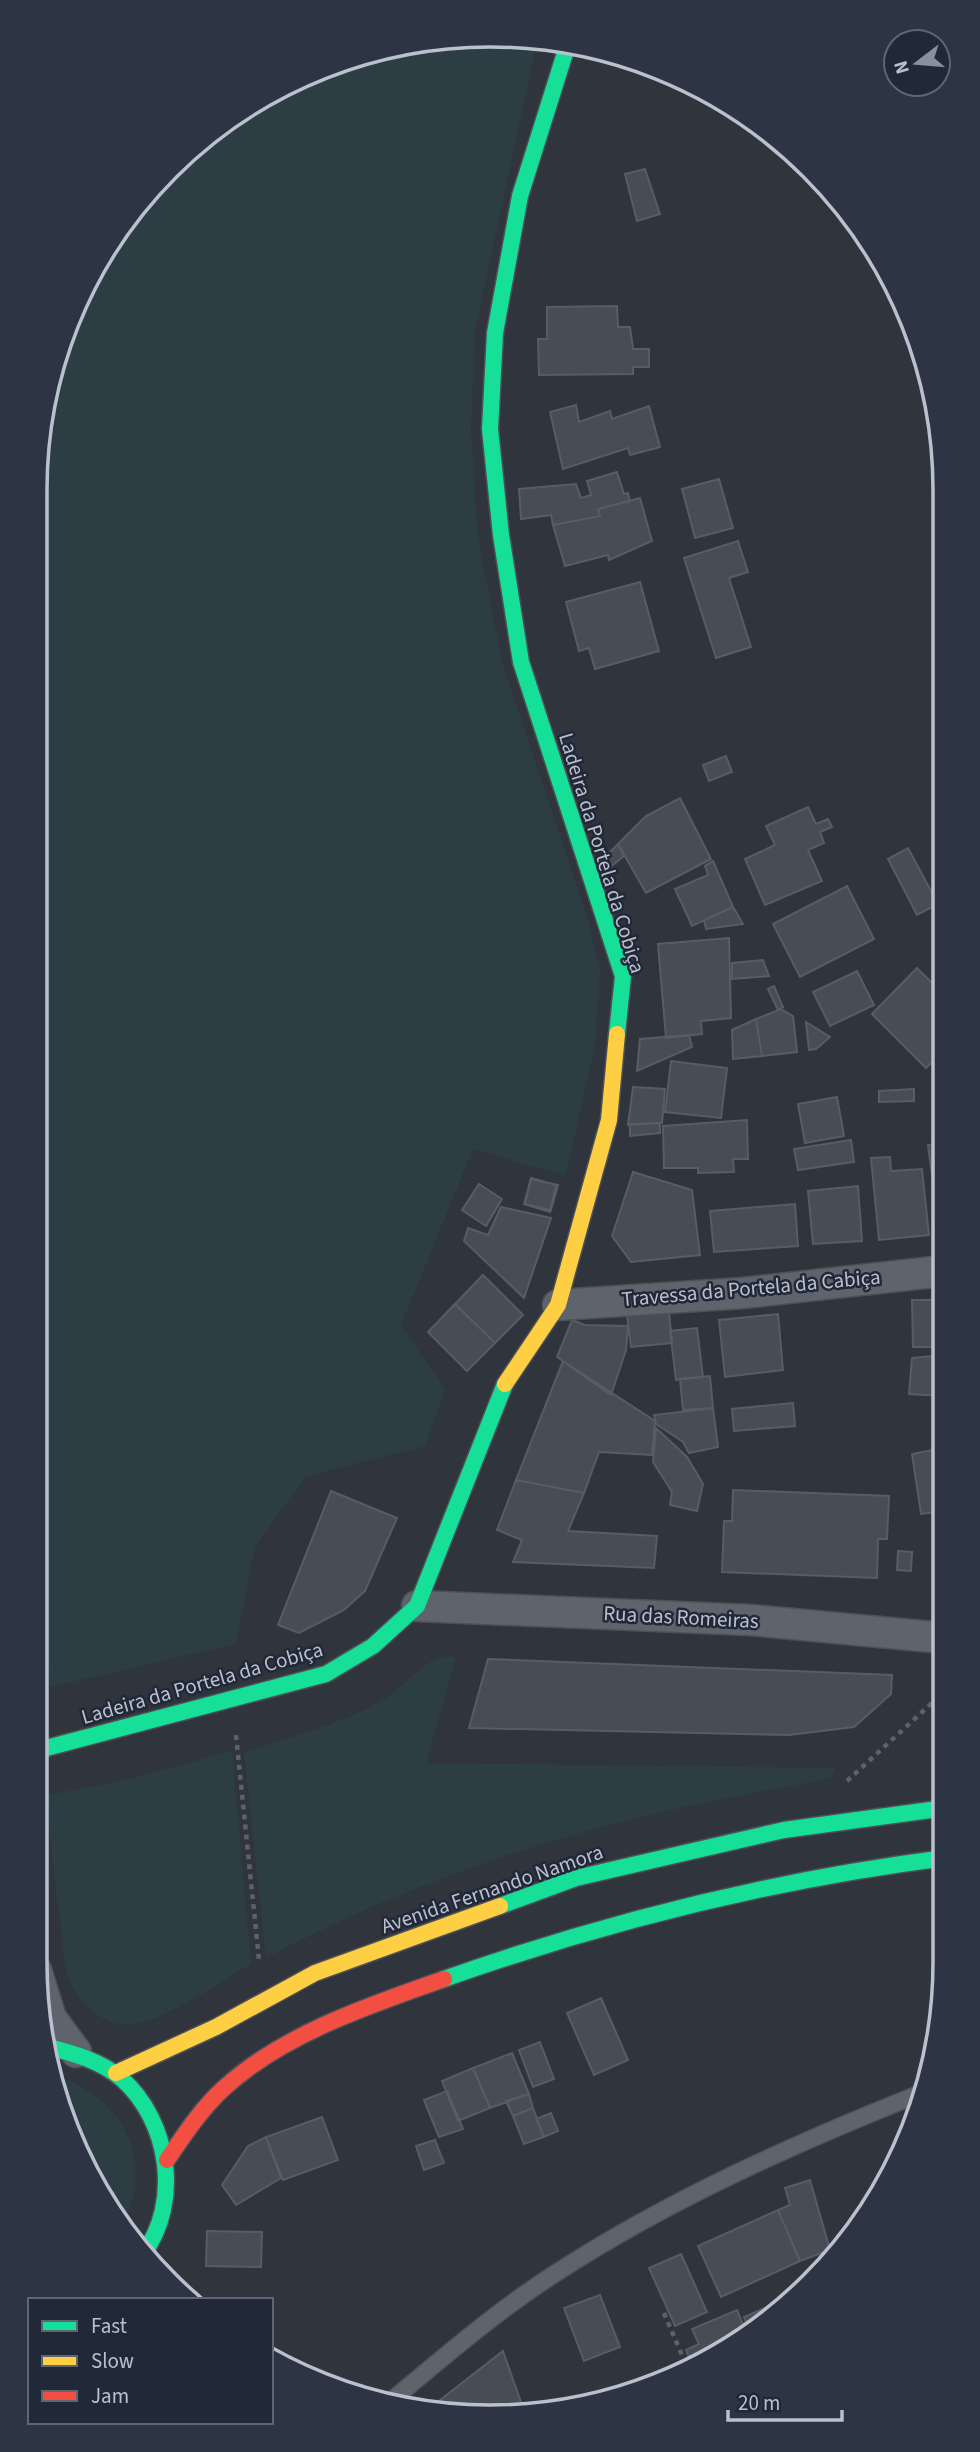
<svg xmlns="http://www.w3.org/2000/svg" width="980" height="2452" font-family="'Source Sans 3',sans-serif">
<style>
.green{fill:#2c3e43}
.building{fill:#484c54;stroke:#575c65;stroke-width:2}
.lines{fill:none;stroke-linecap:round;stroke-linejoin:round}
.lane-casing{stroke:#4d5057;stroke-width:19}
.street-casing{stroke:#4d5057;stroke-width:33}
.fast-casing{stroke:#4d5057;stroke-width:19}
.slow-casing{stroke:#4d5057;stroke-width:19}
.jam-casing{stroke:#4d5057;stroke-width:19}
.path{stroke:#5c6268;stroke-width:4.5;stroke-dasharray:5 5;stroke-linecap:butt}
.lane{stroke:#5f636b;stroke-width:16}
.street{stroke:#5f636b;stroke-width:30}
.fast{stroke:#16e098;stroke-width:16}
.slow{stroke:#ffcf43;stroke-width:16}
.jam{stroke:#f24e42;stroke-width:16}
.labels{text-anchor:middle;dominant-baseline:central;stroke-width:5;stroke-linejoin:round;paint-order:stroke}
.street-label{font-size:21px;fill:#bac0cd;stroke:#212939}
.rim{fill:none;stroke:#bac0cd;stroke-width:3.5}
</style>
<rect width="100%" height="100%" fill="#2f343d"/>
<path class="green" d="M460 36 536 46 475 331 471 431 478 539 503 666 588 920 600 972 595 1045 566 1176 473 1149 401 1325 445 1390 425 1446 306 1476 255 1546 236 1644 50 1687 35 1553V490L59 344 148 190 288 82Z
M444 1657H456L426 1763 835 1768 831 1778C763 1792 695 1803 628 1820 503 1852 380 1897 266 1958L244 1752C293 1737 343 1724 387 1697 407 1685 420 1662 444 1657Z
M232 1751 251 1964C218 1983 173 2015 137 2024 106 2030 77 2004 68 1976 63 1962 63 1944 61 1928 55 1884 50 1840 47 1795L131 1779Z
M54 2075C121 2097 154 2154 125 2222L59 2109Z"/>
<path class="building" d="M645 169 660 214 637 221 625 174Z
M617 306 618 327H630L633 349H649V367H633V374L539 375 538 339H547V307Z
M576 405 579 422 610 411 612 419 649 406 660 447 630 455 628 448 563 469 550 412Z
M617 472 624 494 628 493 630 501 598 509 600 516 553 525 551 515 521 519 519 489 576 484 581 498 591 495 587 481Z
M719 479 733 528 695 538 682 489Z
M640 498 652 541 609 560 608 555 565 566 553 525 600 516 598 509Z
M738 541 748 572 729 578 751 647 716 658 684 558Z
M640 582 659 651 595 669 589 648 579 651 566 602Z
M726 756 732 772 709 781 703 765Z
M680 798 711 859 646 893 618 844 646 816Z
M808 807 816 824 828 819 832 827 820 832 824 843 808 850 822 881 765 905 745 859 775 845 766 826Z
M618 844 624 856 609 868 606 856Z
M908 848 938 904 917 915 888 859Z
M713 861 733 907 692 926 675 889 708 875 705 866Z
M847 886 874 939 800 977 773 924Z
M733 907 743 924 706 929 704 920Z
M729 938 731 1018 701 1021 702 1034 666 1038 658 944Z
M763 960 769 976 732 979V963Z
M917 968 943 994V1052L926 1068 872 1014Z
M857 971 874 1005 830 1026 813 992Z
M774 986 783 1007 778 1010 768 989Z
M781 1009 793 1016 797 1052 762 1056 756 1019Z
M756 1019 762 1056 733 1059 732 1030Z
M806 1022 830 1037 816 1049 809 1050Z
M689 1035 692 1047 637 1071 640 1039Z
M671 1061 727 1068 721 1118 665 1112Z
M633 1087 665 1089 662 1123 628 1125Z
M914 1089V1101L879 1102V1091Z
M837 1097 844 1136 805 1143 798 1104Z
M747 1120 748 1159H733L734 1172 698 1173V1168H664L663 1126Z
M660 1123V1133L630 1136V1124Z
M851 1140 854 1162 798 1170 794 1149Z
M943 1143V1214H937L928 1145Z
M890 1157 891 1171 922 1169 929 1235 879 1240 871 1158Z
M633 1172 692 1190 700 1255 631 1262 612 1236Z
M531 1178 556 1185 550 1212 524 1204Z
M531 1179 558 1185 551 1210 525 1204Z
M479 1184 502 1199 486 1226 462 1210Z
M858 1186 862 1241 813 1244 808 1191Z
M795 1204 798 1246 714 1252 710 1211Z
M501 1207 551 1218 524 1298 464 1241 468 1228 488 1235Z
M483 1275 523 1315 495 1343 455 1304Z
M912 1300H943V1347H913Z
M455 1304 495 1343 467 1371 428 1332Z
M669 1312 672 1343 631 1347 627 1315Z
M778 1314 783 1370 725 1377 719 1320Z
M572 1320 585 1325 628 1326 626 1350 611 1395 557 1357Z
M697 1328 703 1377 676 1380 670 1331Z
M943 1355 942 1396 909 1394 912 1358Z
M563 1361 655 1421 652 1455 599 1452 584 1493 516 1480Z
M710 1376 713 1408 683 1410 680 1379Z
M793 1403 795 1426 734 1431 732 1409Z
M713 1408 718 1447 689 1453 683 1442 656 1424 654 1415Z
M656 1428 687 1457 703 1484 697 1511 670 1505 672 1492 653 1462Z
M944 1448V1511L921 1514 912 1454Z
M516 1480 584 1493 568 1531 657 1536 654 1568 513 1562 522 1540 497 1530Z
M733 1490 889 1496 887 1539H878L877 1578 722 1572 724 1521H732Z
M331 1491 397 1518 365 1591 344 1610 299 1633 278 1625Z
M898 1551 912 1552 911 1571 897 1570Z
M488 1659 892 1675 891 1694 854 1727 789 1735 469 1728Z
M601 1998 628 2060 594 2075 567 2013Z
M540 2042 554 2079 533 2087 519 2050Z
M512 2053 529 2094 490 2108 473 2068Z
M473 2068 490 2108 458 2121 442 2081Z
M447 2091 463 2129 439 2137 424 2100Z
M529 2094 533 2108 513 2116 506 2101Z
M533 2108 544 2137 524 2144 513 2116Z
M551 2113 558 2131 544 2137 536 2119Z
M322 2117 338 2160 283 2180 266 2137Z
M266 2137 281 2178 236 2205 222 2185 248 2146Z
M435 2140 444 2163 424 2170 416 2146Z
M810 2180 830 2250 800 2261 778 2210 790 2205 785 2188Z
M778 2210 800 2261 721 2297 698 2246Z
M207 2231 262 2232 261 2267 206 2266Z
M681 2254 707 2312 675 2326 649 2268Z
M600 2295 620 2347 584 2361 564 2308Z
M767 2307 769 2311 755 2323 747 2325 744 2317Z
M737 2310 746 2332 718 2356 692 2365 686 2350 699 2344 692 2329Z
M503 2351 522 2405 514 2410 435 2413 439 2410 435 2404Z"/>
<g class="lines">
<defs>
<path id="lane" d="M392 2400C445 2356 498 2310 556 2273 670 2199 798 2142 924 2092"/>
<path id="street" d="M558 1305 743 1293 943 1271
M417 1606 750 1620 944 1638
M36 1970 51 2018 76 2052"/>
<path id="fast" d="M566 50 520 196 495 333 490 429 501 535 521 662 623 976 617 1034
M35 1751 326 1674 373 1646 417 1606 505 1384
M500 1906 576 1878 784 1830 945 1808
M444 1979C608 1921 773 1880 945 1858
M49 2047C75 2054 101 2061 122 2079 169 2121 182 2202 143 2254"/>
<path id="slow" d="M505 1384 558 1305 609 1120 617 1034
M116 2073 216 2027 315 1973 500 1906"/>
<path id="jam" d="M167 2160C184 2135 201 2109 224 2088 283 2034 370 2005 444 1979"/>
</defs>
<use href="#lane" class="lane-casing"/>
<use href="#street" class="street-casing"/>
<use href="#fast" class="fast-casing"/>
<use href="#slow" class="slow-casing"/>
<use href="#jam" class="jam-casing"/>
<path class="path" d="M236 1735 259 1960
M847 1781 944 1692
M664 2313 687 2367"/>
<use href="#lane" class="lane"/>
<use href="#street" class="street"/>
<use href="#fast" class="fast"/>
<use href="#slow" class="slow"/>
<use href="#jam" class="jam"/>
</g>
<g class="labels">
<g class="street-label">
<text transform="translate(602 853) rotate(73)">Ladeira da Portela da Cobiça</text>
<text transform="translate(751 1288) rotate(-5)">Travessa da Portela da Cabiça</text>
<text transform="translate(681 1617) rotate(3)">Rua das Romeiras</text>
<text transform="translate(202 1683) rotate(-16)">Ladeira da Portela da Cobiça</text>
<text transform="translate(492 1889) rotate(-19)">Avenida Fernando Namora</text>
</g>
</g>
<path d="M0 0H980V2452H0ZM490 47H490A443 443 0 0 1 933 490V1962A443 443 0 0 1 490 2405H490A443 443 0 0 1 47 1962V490A443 443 0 0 1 490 47Z" fill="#2d3545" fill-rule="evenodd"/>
<path class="rim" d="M490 47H490A443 443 0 0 1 933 490V1962A443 443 0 0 1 490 2405H490A443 443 0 0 1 47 1962V490A443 443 0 0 1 490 47Z"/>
<rect x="28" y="2298" width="245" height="126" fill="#212939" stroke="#5e6574" stroke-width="2"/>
<rect x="42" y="2321" width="35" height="10" fill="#16e098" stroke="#5e6574" stroke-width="2"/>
<text x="91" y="2333" font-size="21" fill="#bac0cd">Fast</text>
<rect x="42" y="2356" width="35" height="10" fill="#ffcf43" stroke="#5e6574" stroke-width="2"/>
<text x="91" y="2368" font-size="21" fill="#bac0cd">Slow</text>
<rect x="42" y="2391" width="35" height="10" fill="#f24e42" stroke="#5e6574" stroke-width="2"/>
<text x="91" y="2403" font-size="21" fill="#bac0cd">Jam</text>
<g transform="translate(917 63) rotate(254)"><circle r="33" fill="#212939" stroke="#5e6574" stroke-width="2"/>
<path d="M0-5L12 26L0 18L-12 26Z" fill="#898f9b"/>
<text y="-10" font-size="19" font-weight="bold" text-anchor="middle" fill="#bac0cd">N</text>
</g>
<path d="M728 2410v10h114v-10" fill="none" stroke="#bac0cd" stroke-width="3.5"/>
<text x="738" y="2410" font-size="21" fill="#bac0cd" stroke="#212939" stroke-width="5" paint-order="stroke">20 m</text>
</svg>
